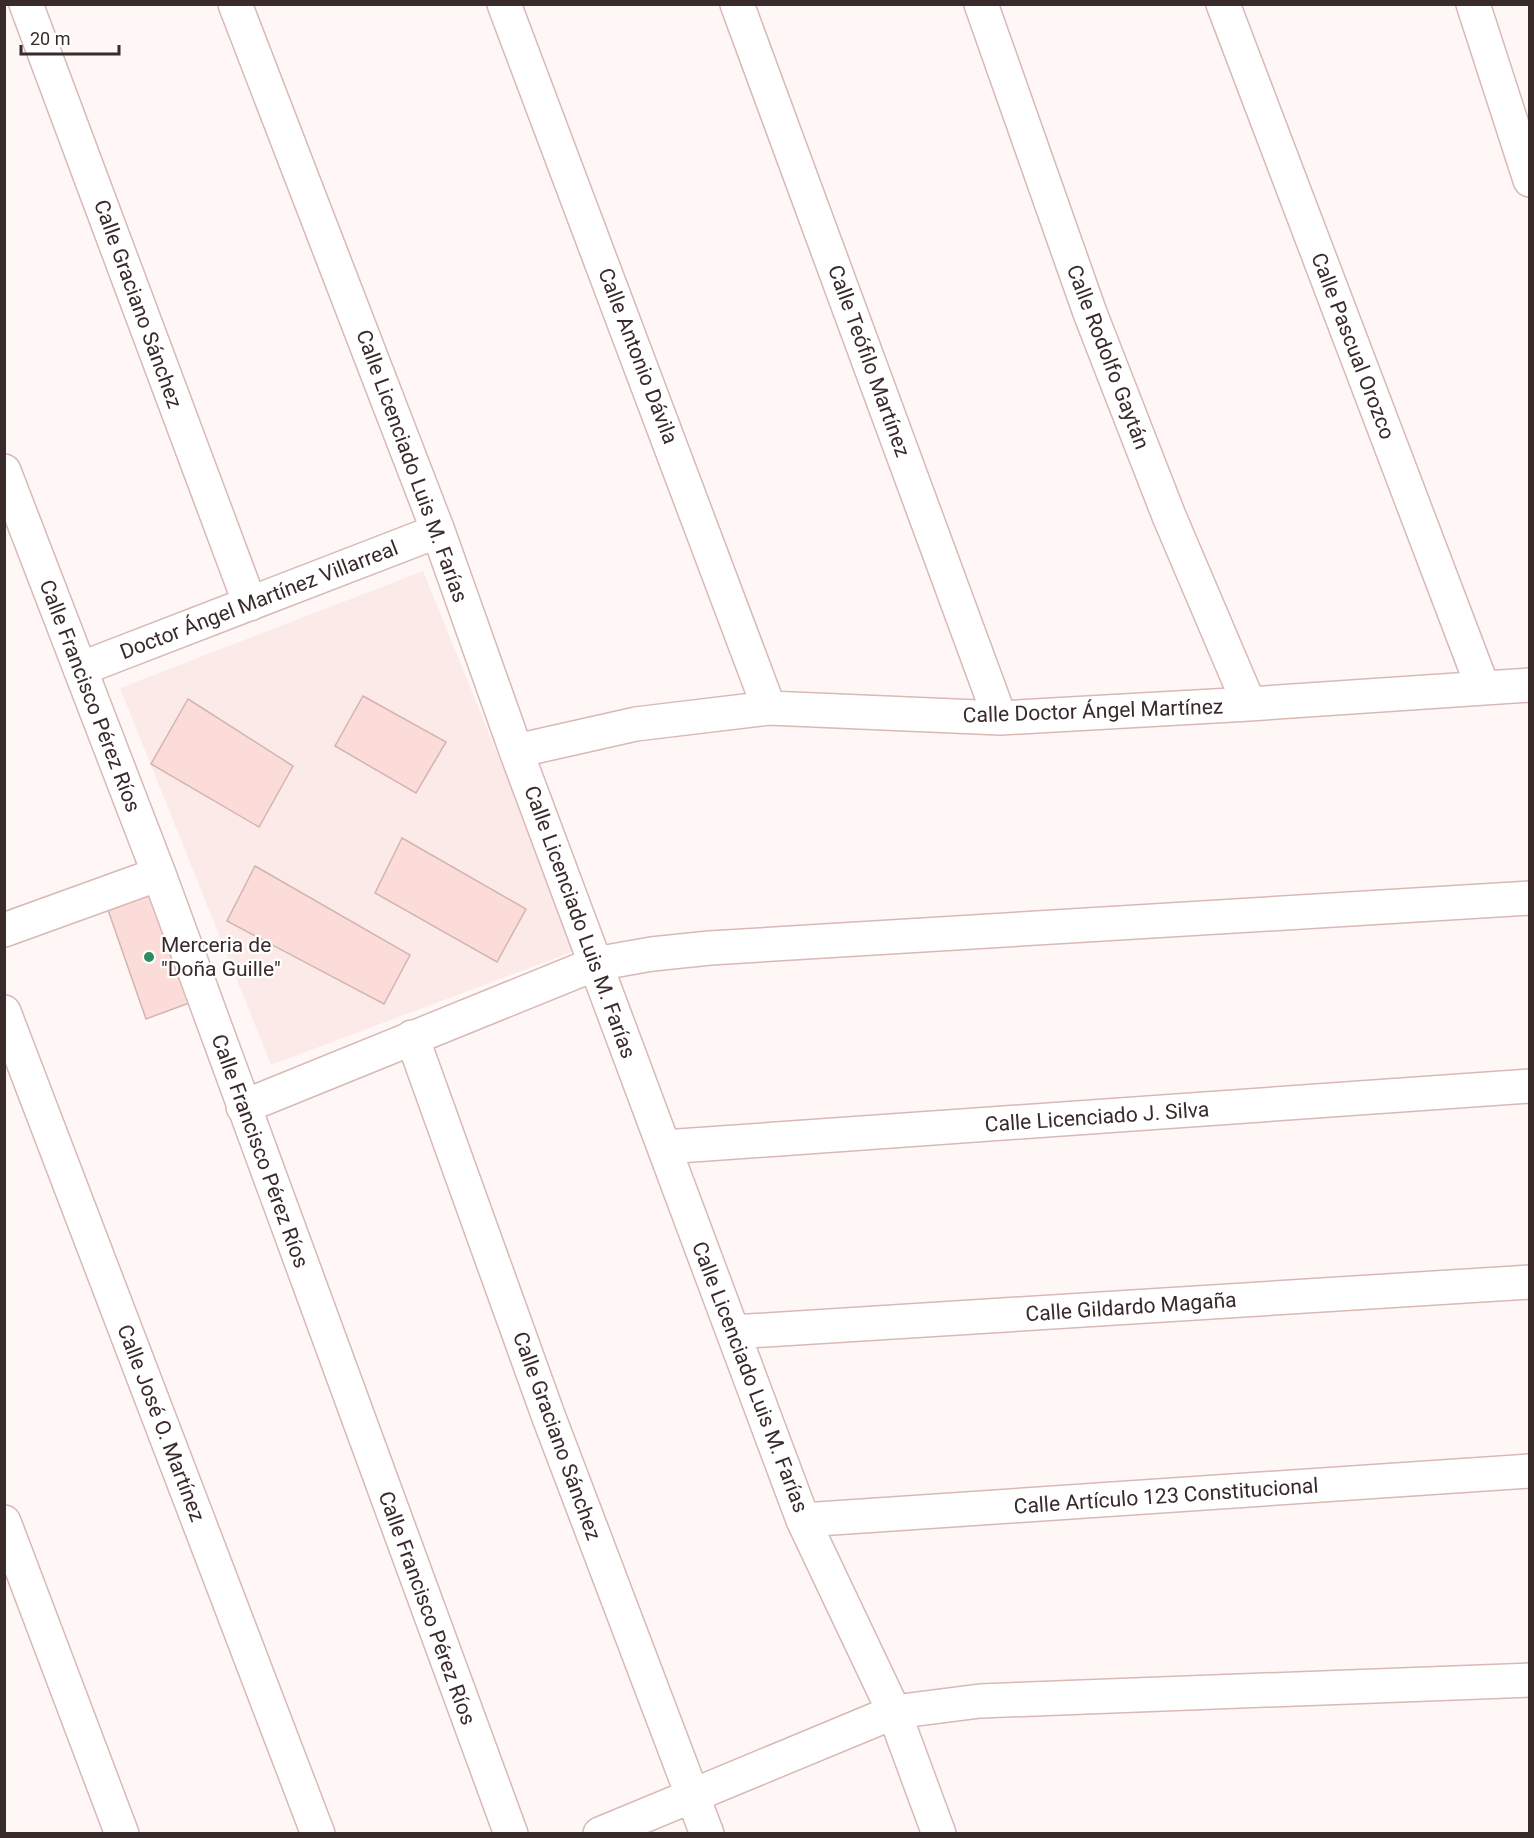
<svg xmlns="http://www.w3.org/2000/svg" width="1534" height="1838" font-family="Roboto,sans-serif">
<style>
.built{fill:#fbeae8}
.building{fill:#fcdcd9;stroke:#d3b4b1;stroke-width:1.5}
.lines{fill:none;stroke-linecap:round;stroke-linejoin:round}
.street-casing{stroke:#d8b9b6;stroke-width:36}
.street{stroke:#fff;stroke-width:33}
.poi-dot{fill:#2f8b61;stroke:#fff;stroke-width:2}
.labels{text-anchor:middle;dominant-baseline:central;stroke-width:4.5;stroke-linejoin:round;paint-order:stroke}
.street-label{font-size:21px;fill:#382b2a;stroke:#fff}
.poi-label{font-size:21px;fill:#382b2a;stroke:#fff;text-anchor:start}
</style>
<rect width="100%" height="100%" fill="#fef7f6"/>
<path class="built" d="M423 571 577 950 271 1065 120 688Z"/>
<path class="building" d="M363 696 446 742 416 793 335 746Z
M188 699 293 766 259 827 151 764Z
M402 838 526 909 497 962 375 893Z
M255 866 410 955 384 1004 227 921Z
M150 893 189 1003 146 1019 108 910Z"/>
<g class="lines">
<defs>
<path id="street" d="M26 4 250 604
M235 4 438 531 516 751 803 1520 894 1712 939 1834
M504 4 769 708
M737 4 1000 718
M981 4 1090 313 1169 516 1249 704
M1223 4 1483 688
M1473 4 1530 180
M4 471 159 874 511 1834
M80 669 438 531
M516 751 636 724 769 708 1000 718 1249 704 1530 685
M4 930 159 874
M4 1012 318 1834
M412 1037 548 1415 707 1834
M243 1107 595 964 652 954 710 948 1530 898
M664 1147 1530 1086
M733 1332 1530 1282
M803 1520 1530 1471
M4 1522 122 1834
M600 1834 894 1712 980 1701 1530 1680"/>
</defs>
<use href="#street" class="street-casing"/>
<use href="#street" class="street"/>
</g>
<circle class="poi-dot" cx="149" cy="957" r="6"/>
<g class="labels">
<g class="street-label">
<text transform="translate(138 304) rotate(70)">Calle Graciano Sánchez</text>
<text transform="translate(1353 346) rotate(69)">Calle Pascual Orozco</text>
<text transform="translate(638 356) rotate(69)">Calle Antonio Dávila</text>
<text transform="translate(1108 357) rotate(69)">Calle Rodolfo Gaytán</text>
<text transform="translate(869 361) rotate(70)">Calle Teófilo Martínez</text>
<text transform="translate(412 466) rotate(70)">Calle Licenciado Luis M. Farías</text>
<text transform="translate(259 600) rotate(-21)">Doctor Ángel Martínez Villarreal</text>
<text transform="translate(90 696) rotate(69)">Calle Francisco Pérez Ríos</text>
<text transform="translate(1093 711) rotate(-2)">Calle Doctor Ángel Martínez</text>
<text transform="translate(580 922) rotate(70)">Calle Licenciado Luis M. Farías</text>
<text transform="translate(1097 1117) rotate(-4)">Calle Licenciado J. Silva</text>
<text transform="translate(260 1151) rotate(70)">Calle Francisco Pérez Ríos</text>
<text transform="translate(1131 1307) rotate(-4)">Calle Gildardo Magaña</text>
<text transform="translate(750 1377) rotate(69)">Calle Licenciado Luis M. Farías</text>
<text transform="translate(161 1423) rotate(69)">Calle José O. Martínez</text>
<text transform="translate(557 1436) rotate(70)">Calle Graciano Sánchez</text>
<text transform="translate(1166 1496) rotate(-4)">Calle Artículo 123 Constitucional</text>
<text transform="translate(427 1608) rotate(70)">Calle Francisco Pérez Ríos</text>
</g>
<g class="poi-label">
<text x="161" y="945">Merceria de<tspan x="161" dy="24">"Doña Guille"</tspan></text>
</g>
</g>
<rect width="1534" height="1838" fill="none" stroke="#382b2a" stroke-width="12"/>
<path d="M21 45v9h98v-9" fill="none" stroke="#382b2a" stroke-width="3"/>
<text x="30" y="45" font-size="18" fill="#382b2a" stroke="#ffffff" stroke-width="4.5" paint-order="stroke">20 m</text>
</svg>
